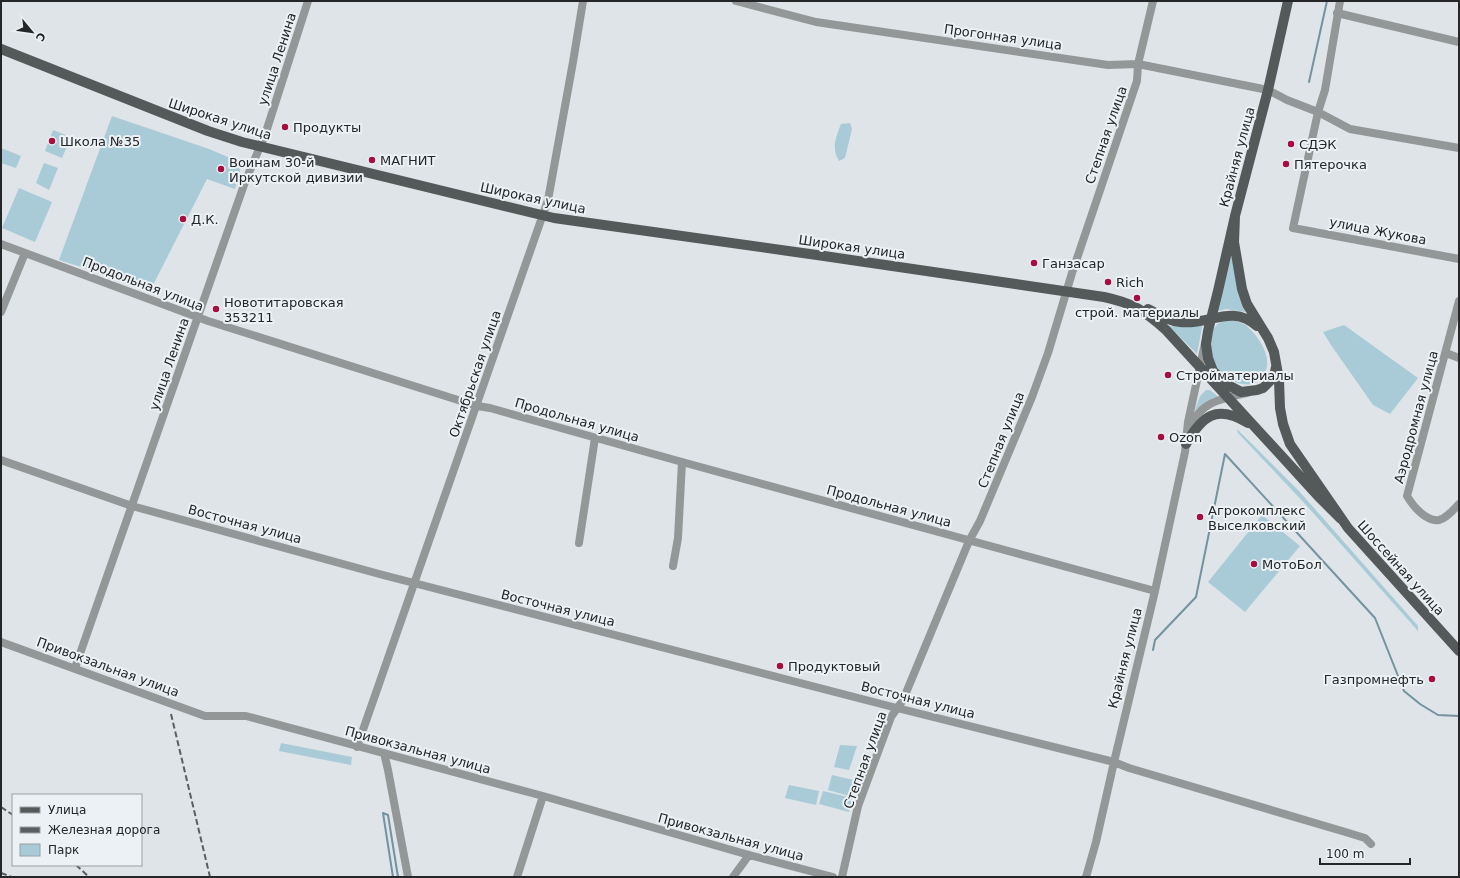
<svg xmlns="http://www.w3.org/2000/svg" width="1460" height="878" font-family="'DejaVu Sans',sans-serif">
<style>
.green{fill:#a9cbd7}
.lines{fill:none;stroke-linecap:round;stroke-linejoin:round}
.stream{stroke:#72939f;stroke-width:2}
.minor{stroke:#949798;stroke-width:8}
.major{stroke:#54595a;stroke-width:10}
.rail{stroke:#5b5e60;stroke-width:2;stroke-dasharray:6 3;stroke-linecap:butt}
.poi-dot{fill:#a60e40;stroke:#ebf1f4;stroke-width:1.5}
.labels{text-anchor:middle;dominant-baseline:central;stroke-width:4;stroke-linejoin:round;paint-order:stroke}
.street-label{font-size:13px;fill:#242627;stroke:#ebf1f4}
.poi-label{font-size:13px;fill:#242627;stroke:#ebf1f4;text-anchor:start}
</style>
<rect width="100%" height="100%" fill="#dee4e7"/>
<path class="green" d="M112 116 209 149 242 163 235 189 207 179 151 289 59 260Z
M850 123 852 129 845 158 839 161C831 148 836 137 841 124Z
M53 130 71 137 62 158 45 151Z
M1 148 21 156 16 168 1 163Z
M44 163 58 168 49 190 36 183Z
M19 188 52 202 35 242 2 228Z
M1232 240 1238 289 1246 312 1226 309 1215 312Z
M1228 319C1234 321 1243 322 1248 327 1263 341 1277 366 1258 381 1246 391 1219 377 1214 365 1212 361 1212 356 1212 353 1210 335 1210 325 1228 319Z
M1203 322 1197 354 1169 326C1182 328 1191 326 1203 322Z
M1344 325 1418 378 1390 414 1373 405 1331 345 1323 332Z
M1206 390H1210L1220 398 1198 408 1194 413 1200 396Z
M1237 429 1299 491 1418 626V631L1307 506 1238 433Z
M1262 515 1300 546 1245 612 1208 582Z
M281 743 352 757 351 765 279 751Z
M840 745 857 746 849 770 834 767Z
M832 775 858 781 853 797 828 790Z
M789 785 819 791 816 805 785 798Z
M823 791 852 798 849 812 819 804Z"/>
<g class="lines">
<path class="stream" d="M1309 82 1327 1
M1153 650 1155 640 1196 597 1225 454 1375 618 1404 691 1420 704 1438 715 1459 716
M393 877 383 813 388 815 398 877"/>
<path class="minor" d="M736 1 816 22 1108 65 1138 64 1268 90 1287 100 1318 112 1350 129 1459 148
M1340 1 1325 90 1318 112 1293 228 1459 259
M1337 13 1459 42
M1 244 208 321 477 406 490 408 682 462 1155 591
M1459 301 1407 496C1413 506 1426 522 1439 520 1447 518 1454 509 1459 504
M1 312 25 253
M1446 353 1459 358
M1191 428C1198 402 1224 398 1247 393
M1 460 132 506 383 575 889 706 1114 762 1129 768 1342 831 1365 838 1371 844
M579 543 595 438
M673 566 678 538 682 462
M1 642 205 716H246L543 796 749 855 833 877
M75 668 245 182 265 135 308 1
M357 747 548 200 573 62 583 1
M384 753 388 770 408 877
M517 877 543 796
M733 877 749 855
M842 877 858 806 891 717 903 700 969 541 980 521 1032 397 1048 353 1072 273 1137 81 1138 64 1153 1
M1086 877 1096 842 1114 762 1155 591 1185 452 1188 422 1205 343"/>
<path class="major" d="M1 49 208 131 242 142 554 218 824 256 1104 297C1132 303 1144 310 1166 330L1320 498 1341 519
M1235 216 1234 242 1242 289 1247 304 1268 338 1274 352 1279 380 1280 408 1283 424 1290 444 1348 528 1459 651
M1148 309C1158 314 1168 321 1180 322 1209 326 1231 303 1257 326
M1276 367 1274 376 1269 382 1263 388 1257 390 1241 392 1226 384 1213 371 1208 358 1206 344 1208 331 1218 291 1235 216 1268 90 1288 1
M1186 444C1202 416 1216 404 1248 423"/>
<path class="rail" d="M171 714 210 877
M1 807 13 815
M76 865 89 877
M1 873 12 877"/>
</g>
<g class="poi-dot">
<circle cx="285" cy="127" r="4"/>
<circle cx="52" cy="141" r="4"/>
<circle cx="1291" cy="144" r="4"/>
<circle cx="372" cy="160" r="4"/>
<circle cx="1286" cy="164" r="4"/>
<circle cx="221" cy="169" r="4"/>
<circle cx="183" cy="219" r="4"/>
<circle cx="1034" cy="263" r="4"/>
<circle cx="1108" cy="282" r="4"/>
<circle cx="1137" cy="298" r="4"/>
<circle cx="216" cy="309" r="4"/>
<circle cx="1168" cy="375" r="4"/>
<circle cx="1161" cy="437" r="4"/>
<circle cx="1200" cy="517" r="4"/>
<circle cx="1254" cy="564" r="4"/>
<circle cx="780" cy="666" r="4"/>
<circle cx="1432" cy="679" r="4"/>
</g>
<g class="labels">
<g class="street-label">
<text transform="translate(1003 37) rotate(8)">Прогонная улица</text>
<text transform="translate(277 59) rotate(-72)">улица Ленина</text>
<text transform="translate(220 119) rotate(18)">Широкая улица</text>
<text transform="translate(1106 135) rotate(-71)">Степная улица</text>
<text transform="translate(1237 157) rotate(-75)">Крайняя улица</text>
<text transform="translate(533 198) rotate(12)">Широкая улица</text>
<text transform="translate(1378 231) rotate(11)">улица Жукова</text>
<text transform="translate(852 247) rotate(8)">Широкая улица</text>
<text transform="translate(143 284) rotate(21)">Продольная улица</text>
<text transform="translate(169 364) rotate(-71)">улица Ленина</text>
<text transform="translate(475 374) rotate(-71)">Октябрьская улица</text>
<text transform="translate(1416 417) rotate(-75)">Аэродромная улица</text>
<text transform="translate(577 420) rotate(16)">Продольная улица</text>
<text transform="translate(1001 440) rotate(-68)">Степная улица</text>
<text transform="translate(889 506) rotate(15)">Продольная улица</text>
<text transform="translate(245 524) rotate(15)">Восточная улица</text>
<text transform="translate(1401 568) rotate(48)">Шоссейная улица</text>
<text transform="translate(558 608) rotate(14)">Восточная улица</text>
<text transform="translate(1125 658) rotate(-76)">Крайняя улица</text>
<text transform="translate(108 667) rotate(20)">Привокзальная улица</text>
<text transform="translate(918 700) rotate(14)">Восточная улица</text>
<text transform="translate(418 750) rotate(15)">Привокзальная улица</text>
<text transform="translate(865 760) rotate(-70)">Степная улица</text>
<text transform="translate(731 837) rotate(15)">Привокзальная улица</text>
</g>
<g class="poi-label">
<text x="293" y="127">Продукты</text>
<text x="60" y="141">Школа №35</text>
<text x="1299" y="144">СДЭК</text>
<text x="380" y="160">МАГНИТ</text>
<text x="229" y="162">Воинам 30-й<tspan x="229" dy="15">Иркутской дивизии</tspan></text>
<text x="1294" y="164">Пятерочка</text>
<text x="191" y="219">Д.К.</text>
<text x="1042" y="263">Ганзасар</text>
<text x="1116" y="282">Rich</text>
<text x="224" y="302">Новотитаровская<tspan x="224" dy="15">353211</tspan></text>
<text x="1137" y="312" text-anchor="middle">строй. материалы</text>
<text x="1176" y="375">Стройматериалы</text>
<text x="1169" y="437">Ozon</text>
<text x="1208" y="510">Агрокомплекс<tspan x="1208" dy="15">Выселковский</tspan></text>
<text x="1262" y="564">МотоБол</text>
<text x="788" y="666">Продуктовый</text>
<text x="1424" y="679" text-anchor="end">Газпромнефть</text>
</g>
</g>
<rect width="1460" height="878" fill="none" stroke="#242627" stroke-width="4"/>
<rect x="12" y="794" width="130" height="72" fill="#ebf1f4" stroke="#9ba0a2"/>
<rect x="20" y="807" width="20" height="6" fill="#54595a" stroke="#9ba0a2"/>
<text x="48" y="814" font-size="12" fill="#242627">Улица</text>
<rect x="20" y="827" width="20" height="6" fill="#5b5e60" stroke="#9ba0a2"/>
<text x="48" y="834" font-size="12" fill="#242627">Железная дорога</text>
<rect x="20" y="844" width="20" height="12" fill="#a9cbd7" stroke="#9ba0a2"/>
<text x="48" y="854" font-size="12" fill="#242627">Парк</text>
<g transform="translate(32 32) rotate(119)" stroke="#ebf1f4" stroke-width="3" paint-order="stroke">
<path d="M0-3L7 15L0 10L-7 15Z" fill="#242627"/>
<text y="-6" font-size="11" font-weight="bold" text-anchor="middle" fill="#242627">С</text>
</g>
<path d="M1320 858v6h90v-6" fill="none" stroke="#242627" stroke-width="2"/>
<text x="1326" y="858" font-size="12" fill="#242627" stroke="#ebf1f4" stroke-width="3" paint-order="stroke">100 m</text>
</svg>
